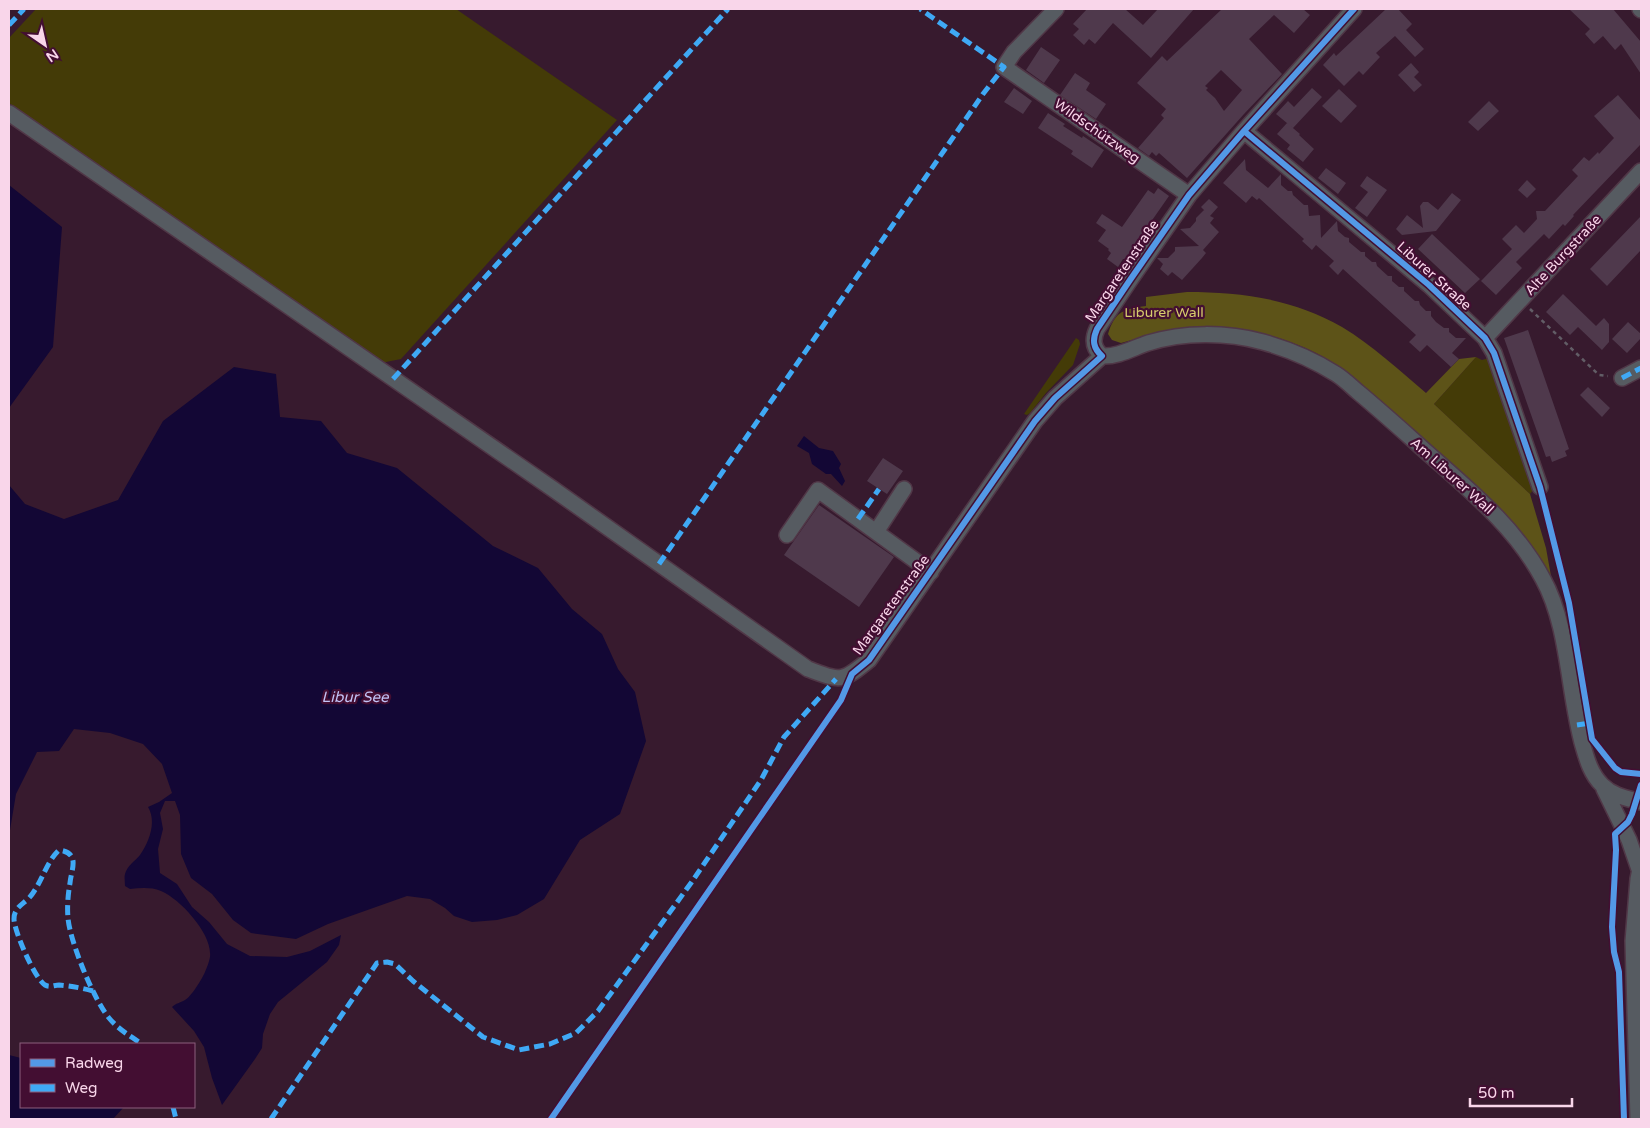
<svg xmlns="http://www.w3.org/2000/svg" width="1650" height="1128" font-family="'Varela Round',sans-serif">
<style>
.green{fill:#443b07}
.forest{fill:#5d5318}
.water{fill:#130735}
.building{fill:#4f394c;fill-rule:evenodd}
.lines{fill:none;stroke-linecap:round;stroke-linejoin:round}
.minor-casing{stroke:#503747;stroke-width:18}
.path{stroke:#625d66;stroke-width:2.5;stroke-dasharray:4 4;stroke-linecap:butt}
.minor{stroke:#565b61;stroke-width:15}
.quiet{stroke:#3fa9f5;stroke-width:5;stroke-dasharray:10 5;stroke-linecap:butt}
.cycleway-casing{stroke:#430e32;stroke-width:9}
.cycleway{stroke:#5399e6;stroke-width:6}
.labels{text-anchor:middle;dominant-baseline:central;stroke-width:4.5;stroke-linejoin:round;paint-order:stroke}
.street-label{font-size:14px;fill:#f9d6ea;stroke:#430e32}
.park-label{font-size:14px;fill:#d6cc6c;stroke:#430e32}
.water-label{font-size:15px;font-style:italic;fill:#c3c4f7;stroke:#430e32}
</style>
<rect width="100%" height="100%" fill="#371a2e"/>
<path class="green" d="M36 9H456L617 120 401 359 381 363 132 190 9 103V38Z
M1076 338 1079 340 1080 344 1073 365 1046 393 1030 413 1027 415 1024 414Z
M1476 357 1482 360 1489 358 1535 488 1530 494 1434 404Z"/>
<path class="forest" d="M1187 292C1241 292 1294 299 1342 327 1372 345 1399 370 1426 393L1459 359 1476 357 1434 404 1530 494 1546 548 1551 576C1515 513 1462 473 1408 426 1379 400 1351 371 1316 353 1292 341 1266 333 1240 329 1212 325 1185 326 1157 333 1145 336 1133 340 1121 343L1112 340 1108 334C1115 311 1124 309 1146 306V297Z"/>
<path class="water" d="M9 185 62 227 53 347 9 408Z
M234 367 276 374 280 417 321 421 347 453 397 468 493 546 538 568 572 609 602 634 618 669 635 692 646 741 620 814 580 840 544 899 517 915 497 920 472 922 454 916 445 908 430 899 407 896 328 924 296 939 251 933 233 920 212 894 191 878 181 854 180 815 175 801H165L160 813 163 829 158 849 160 873 177 884 192 907 209 922 227 944 250 956 287 957 310 951 341 935 339 945 327 962 278 1002 270 1014 263 1034 262 1048 255 1059 222 1105 212 1078 204 1047 194 1031 172 1007C176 1003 180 1003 185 1000 191 997 202 979 205 972 207 967 211 958 210 953 210 932 180 899 161 891 151 887 141 888 130 889L125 886C125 882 124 877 125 874 127 866 135 861 140 855 149 842 157 822 148 807L159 802 172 793 162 764 143 744 110 733 74 729 59 751 37 752 16 794 10 830 9 832V485L25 504 64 519 118 500 163 421Z
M804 436 819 448 833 451 841 464 839 468 845 481 842 486 831 474H826L812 464 809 453 797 446Z
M9 1055 21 1058V1107L123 1108 113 1119H9Z"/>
<path class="building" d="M1087 9H1125L1143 25 1158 9H1194L1151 58 1113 23 1095 44 1089 39 1084 45 1073 35 1079 29 1073 24Z
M1222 9H1303L1310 15 1294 33 1274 15 1249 39 1282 74 1244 114 1187 178 1159 153 1156 156 1152 152 1149 156 1138 148 1164 118 1161 115 1166 109 1137 83 1162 56 1167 61ZM1221 70 1242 90 1224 111 1215 98 1206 90 1208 88 1205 86Z
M1386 9H1398L1412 24 1406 30 1424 49 1415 57 1395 36 1376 53 1380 57 1363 75 1359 71 1344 86 1323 65 1334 53 1336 56Z
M1569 9H1613L1641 42V74L1621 44 1615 50 1603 36 1594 44 1585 34 1590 29Z
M1041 47 1060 60 1044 83 1026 70Z
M1411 63 1419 72 1414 77 1422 85 1414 92 1398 75Z
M1075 73 1090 83 1086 90 1106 104 1096 119 1060 95Z
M1014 88 1032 101 1023 114 1004 102Z
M1312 88 1322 97 1293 128 1276 114 1288 101 1294 107Z
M1339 89 1357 106 1341 123 1322 106Z
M1618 95 1641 121V144L1573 215 1574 216 1565 226 1563 224 1549 239 1544 234 1516 262 1522 268 1496 295 1481 281 1512 249 1502 239 1516 225 1524 233 1537 219 1536 211H1545L1578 176 1572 170 1584 157 1589 161 1598 152 1599 154 1614 138 1594 116Z
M1489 101 1499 111 1478 131 1468 122Z
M1048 113 1065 124 1063 126 1082 138 1083 136 1104 150 1092 168 1071 154 1073 151 1038 128Z
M1287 123 1300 134 1299 135 1314 149 1303 162 1287 149 1290 145 1277 134Z
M1245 159 1246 170 1268 188 1281 174V185L1288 191H1292L1293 195 1304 205H1308L1309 216 1320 215 1321 238 1337 221 1338 231 1345 237 1349 238V242L1361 252H1365V256L1372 262H1376L1377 266 1388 276H1392V281L1399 287H1404V291L1415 301H1419L1420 305 1426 311H1431V316L1436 322 1444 328H1449V332L1456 338H1466L1452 353 1459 359 1451 367 1427 345 1420 352 1409 342 1416 335 1343 269 1338 275 1329 266 1334 261 1316 245 1312 250 1302 241 1304 239 1259 198 1257 200 1252 196 1246 203 1223 183Z
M1326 168 1346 183 1338 194 1318 178Z
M1367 176 1387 190 1367 217 1355 208 1368 192 1360 186Z
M1527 180 1536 189 1527 198 1518 190Z
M1158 188 1169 196 1125 259H1123L1118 267 1107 259 1111 253 1108 250 1109 249 1098 241 1106 230 1096 223 1102 214 1122 227 1148 190 1154 194Z
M1452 193 1461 200 1436 231 1402 235 1396 229 1407 215 1423 228 1420 206 1423 202H1428L1438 210Z
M1209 199 1218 207 1210 216 1214 218 1210 223 1219 232 1203 250 1206 253 1202 258 1182 280 1172 272 1168 276 1160 269 1163 264 1157 258H1168L1175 251V247L1199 246 1180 229 1190 228 1196 221V218L1204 210 1207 213 1201 207Z
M1641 216V250L1607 286 1590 269Z
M1432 234 1480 279 1465 293 1418 249Z
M1563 294 1596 326 1604 318 1609 324V342L1602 350 1578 327 1570 335 1546 312Z
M1628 322 1641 334V338L1627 353 1612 339Z
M1528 330 1569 449 1565 451 1567 456 1552 462 1550 456 1546 457 1504 338Z
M1588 387 1610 408 1602 417 1580 395Z
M883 458 903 471 887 494 867 481Z
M819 505 894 557 859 607 784 555Z"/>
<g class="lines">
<defs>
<path id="minor" d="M1056 9 1014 52 1004 67 1189 195
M1640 9 1641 10
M9 113 553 489 808 669C841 681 841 683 869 660L1035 421 1055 398 1102 356
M1244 131 1429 285 1485 338 1494 353 1540 487
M1485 338 1641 171
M1102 356C1118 357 1133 348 1148 343 1184 332 1226 332 1263 342 1288 349 1314 360 1336 374 1344 379 1351 386 1358 392 1376 407 1394 423 1412 439 1459 482 1513 522 1543 579 1569 626 1568 693 1583 746 1587 760 1591 774 1602 785 1613 796 1626 798 1641 802
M1102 356C1093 348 1092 340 1097 329L1130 280 1189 195 1244 131 1354 9
M1622 378 1641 368
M876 532 904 489
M787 535 818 490 931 572
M1604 789 1629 840 1640 872
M1638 1119 1633 941 1638 879 1641 864"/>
</defs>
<use href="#minor" class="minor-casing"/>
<path class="path" d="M1530 309 1599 375 1608 376"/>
<use href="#minor" class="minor"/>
<path class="quiet" d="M9 25 24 9
M1622 378 1641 368
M393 379 728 9
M858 519 879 489
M659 564 983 94 1004 67 920 9
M1577 725 1590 723
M93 991C82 988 71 986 59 985 54 985 50 988 45 985 35 979 14 931 14 919 14 908 22 905 29 898 41 885 46 862 59 850 81 853 71 870 70 883 68 894 67 907 68 918 70 942 94 1000 109 1018 118 1029 130 1036 142 1044
M173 1107 176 1119
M271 1119 377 963 387 962 395 964 413 981 483 1037 519 1050 550 1044 576 1033 598 1011 691 883 761 780 784 737 836 679"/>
<defs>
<path id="cycleway" d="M1244 131 1429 285 1485 338 1494 353 1540 487 1569 603 1592 739 1615 768 1621 772 1641 774
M551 1119 841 700 852 674 869 660 1035 421 1055 398 1102 356C1093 348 1092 340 1097 329L1130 280 1189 195 1244 131 1354 9
M1624 1119 1619 972 1614 952 1612 927 1616 850 1615 834 1628 822 1632 814 1641 785"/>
</defs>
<use href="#cycleway" class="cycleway-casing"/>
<use href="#cycleway" class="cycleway"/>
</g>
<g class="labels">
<g class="street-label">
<text transform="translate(1097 131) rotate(35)">Wildschützweg</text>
<text transform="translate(1563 255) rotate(-47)">Alte Burgstraße</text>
<text transform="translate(1122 271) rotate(-56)">Margaretenstraße</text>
<text transform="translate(1434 276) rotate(42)">Liburer Straße</text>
<text transform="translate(1452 476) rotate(42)">Am Liburer Wall</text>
<text transform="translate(891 605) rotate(-54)">Margaretenstraße</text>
</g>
<g class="park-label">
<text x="1164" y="312">Liburer Wall</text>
</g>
<g class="water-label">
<text x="355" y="697">Libur See</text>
</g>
</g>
<rect width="1650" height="1128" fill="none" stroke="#f9d6ea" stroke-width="20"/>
<rect x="20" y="1043" width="175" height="65" fill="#430e32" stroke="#8c5e7c"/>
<rect x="30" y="1059" width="25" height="8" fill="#5399e6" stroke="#8c5e7c"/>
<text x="65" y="1068" font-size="15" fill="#f9d6ea">Radweg</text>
<rect x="30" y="1084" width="25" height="8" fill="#3fa9f5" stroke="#8c5e7c"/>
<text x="65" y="1093" font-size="15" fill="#f9d6ea">Weg</text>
<g transform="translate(45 45) rotate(146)" stroke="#430e32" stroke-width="4" paint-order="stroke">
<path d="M0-4L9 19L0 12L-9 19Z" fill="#f9d6ea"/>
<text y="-8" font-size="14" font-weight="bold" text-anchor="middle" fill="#f9d6ea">N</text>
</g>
<path d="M1470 1098v8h102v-8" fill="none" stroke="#f9d6ea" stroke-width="2.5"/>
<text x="1478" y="1098" font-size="15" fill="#f9d6ea" stroke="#430e32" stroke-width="4" paint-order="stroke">50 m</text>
</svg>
